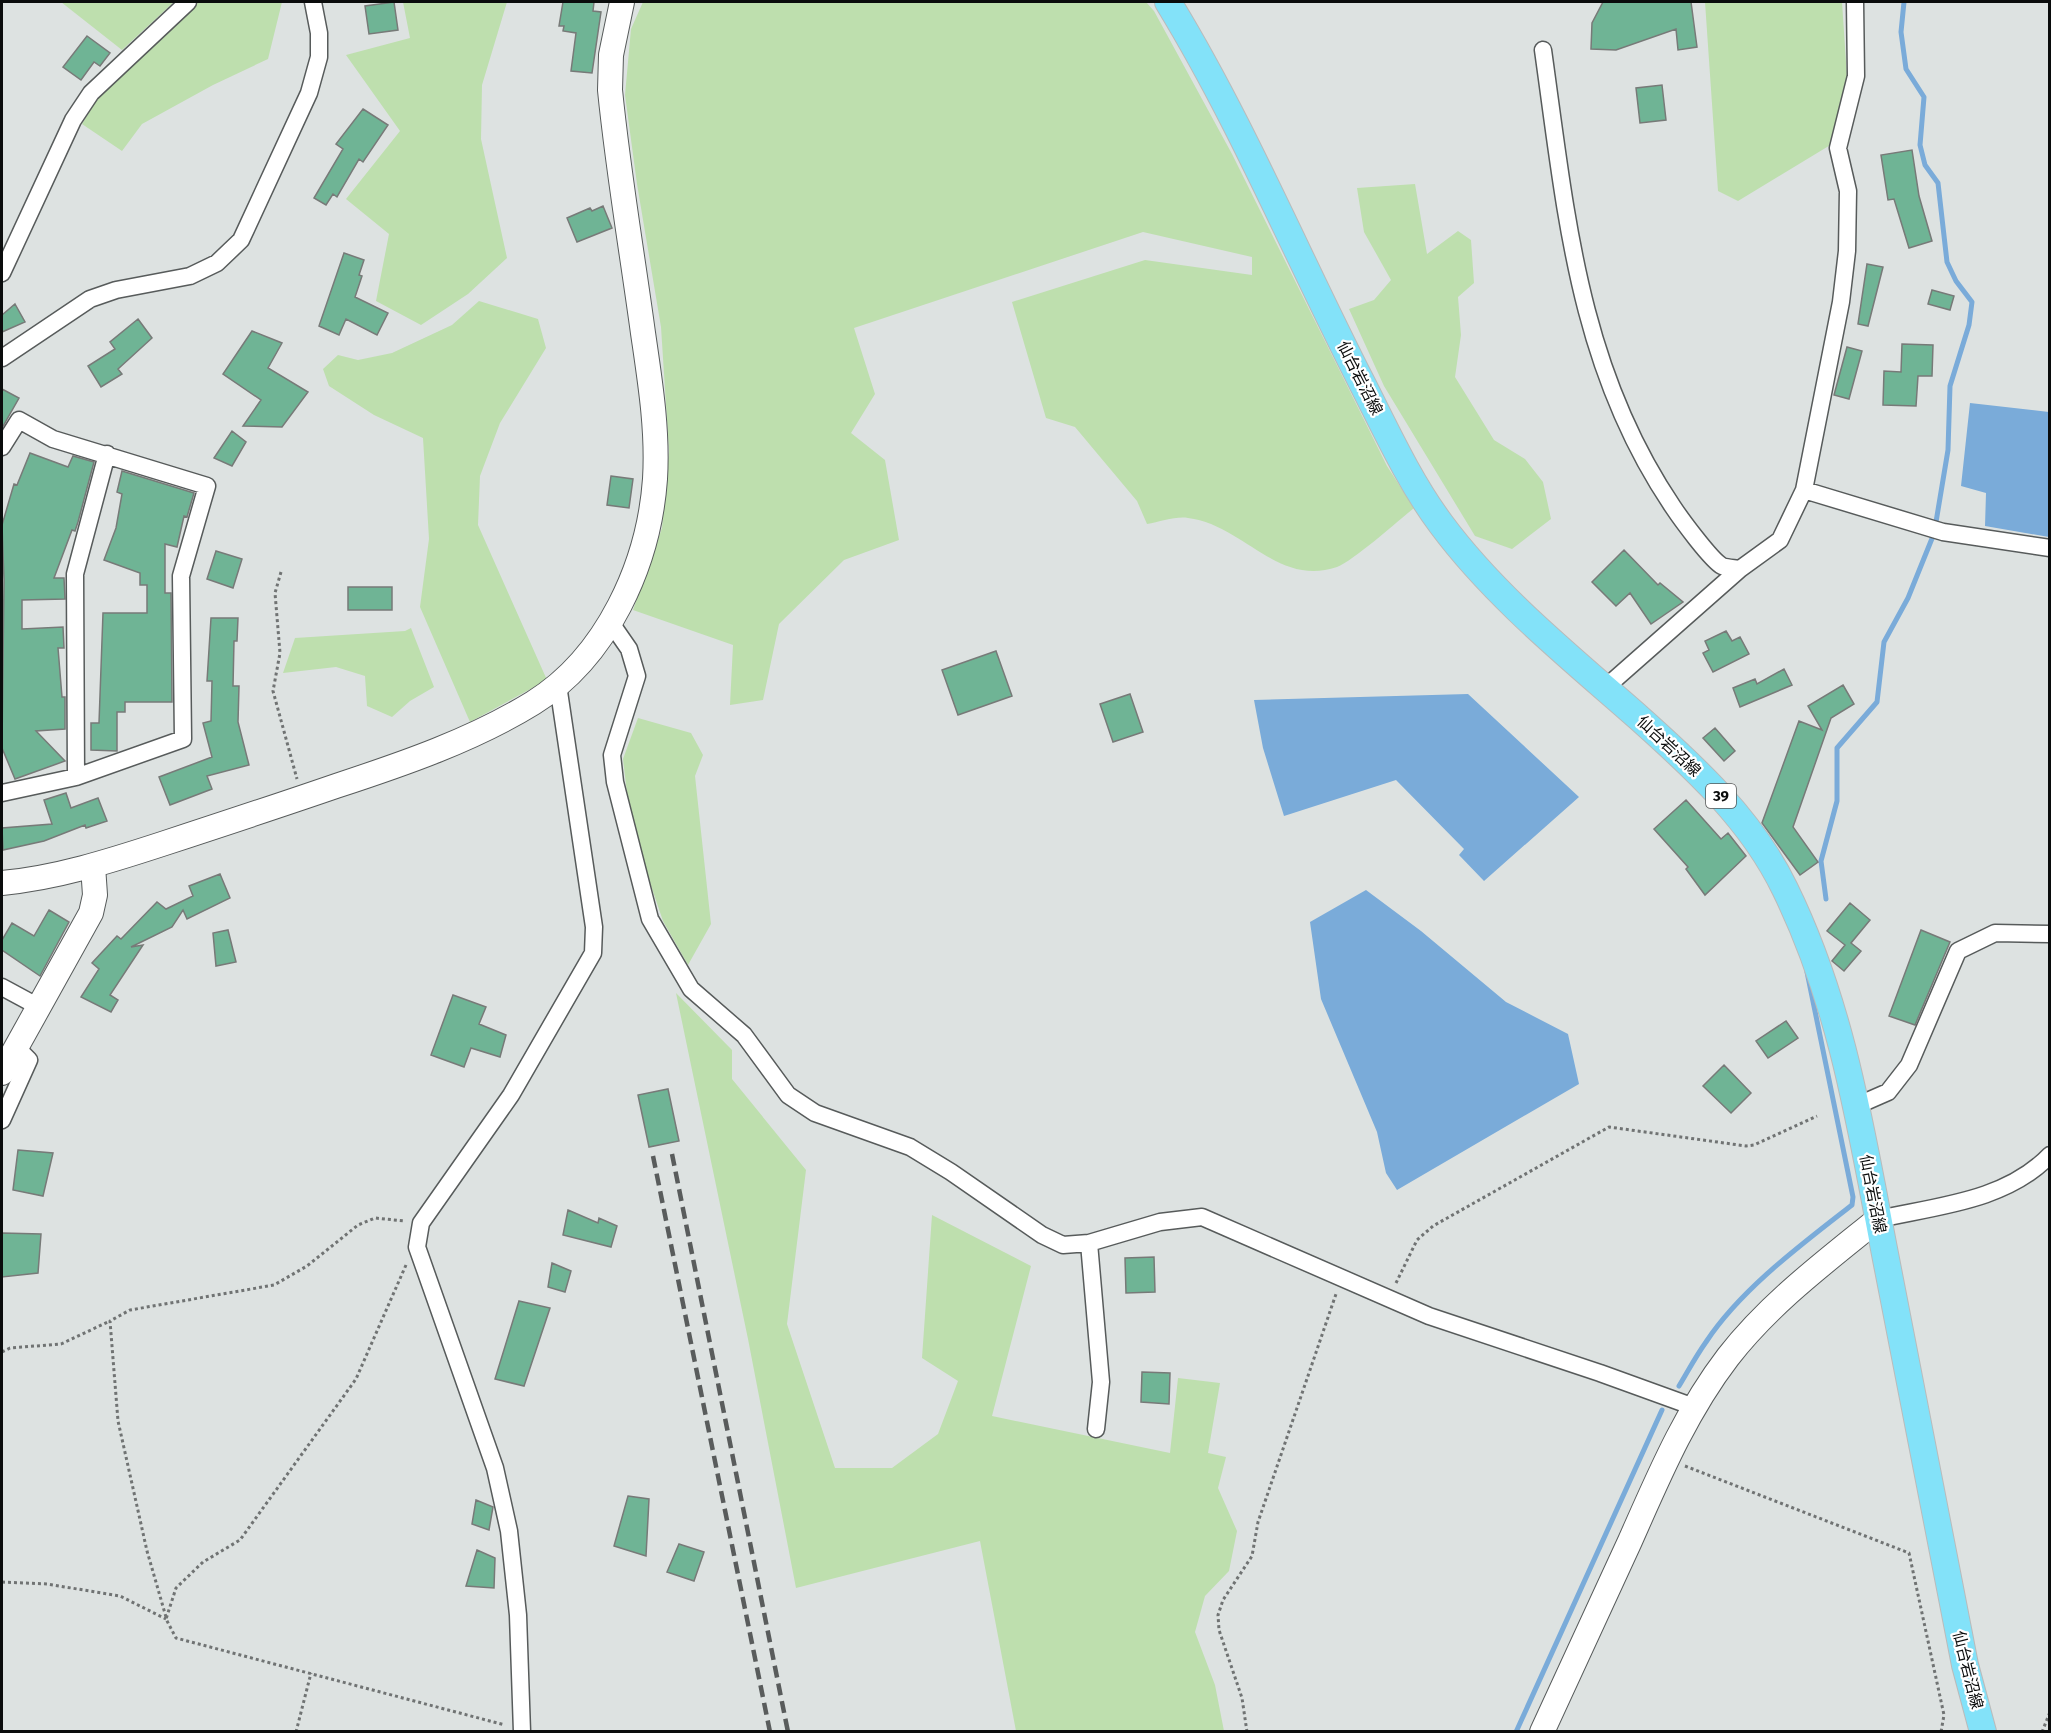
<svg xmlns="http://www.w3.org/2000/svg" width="2051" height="1733" font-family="'Fira Sans','Noto Sans JP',sans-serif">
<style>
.green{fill:#bedfae}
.water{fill:#7aabd9}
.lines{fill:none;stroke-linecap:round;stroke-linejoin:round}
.stream{stroke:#7aabd9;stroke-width:5}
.building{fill:#6fb495;stroke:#777a78;stroke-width:1.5}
.street-casing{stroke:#575b5b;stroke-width:19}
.secondary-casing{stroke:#575b5b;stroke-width:26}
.primary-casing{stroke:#babbbb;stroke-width:28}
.path{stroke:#707373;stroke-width:3;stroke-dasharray:3 3;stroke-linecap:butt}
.street{stroke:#fff;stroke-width:16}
.secondary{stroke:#fff;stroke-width:24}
.primary{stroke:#83e2f9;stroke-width:26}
.rail{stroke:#595c5c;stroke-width:4.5;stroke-dasharray:12 6;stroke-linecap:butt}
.labels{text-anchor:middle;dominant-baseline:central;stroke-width:4.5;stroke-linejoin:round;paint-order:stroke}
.shield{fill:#fff;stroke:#545555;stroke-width:1.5}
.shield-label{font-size:15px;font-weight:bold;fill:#0a0c0c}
.street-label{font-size:16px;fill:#0a0c0c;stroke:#fff}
</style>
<rect width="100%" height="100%" fill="#dde2e1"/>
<path class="green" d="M61 2H174L122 50Z
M199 2H282L268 59 213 85 142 124 122 151 82 124 98 97Z
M403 2H507L482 85 481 139 507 258 468 294 421 325 376 301 389 234 346 199 400 131 346 55 410 38Z
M643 2H1146L1154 11 1232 154 1387 466 1414 508C1398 521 1353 561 1337 567 1277 587 1244 525 1188 518 1176 516 1160 522 1147 524L1137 501 1075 427 1046 418 1012 302 1145 260 1252 275V257L1143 232 854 328 875 394 851 433 885 460 899 540 844 560 779 624 763 700 730 705 733 645 633 610 662 528 669 451 661 327 637 184 625 95 631 29Z
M1705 2H1842L1847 77 1832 144 1738 201 1718 191Z
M1415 184 1427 254 1458 231 1471 240 1474 283 1458 297 1461 335 1455 377 1494 440 1525 459 1543 482 1551 519 1512 549 1475 536 1384 386 1349 309 1374 300 1391 280 1364 232 1357 188Z
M479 301 538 319 546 348 500 423 480 476 478 525 547 680 470 722 420 607 429 539 423 438 374 415 329 386 323 369 338 355 358 360 392 353 452 325Z
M411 628 434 687 410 701 392 717 367 706 365 676 336 667 283 673 295 638 405 631Z
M638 718 691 733 703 755 695 776 711 924 688 965 663 921 644 865 627 793 623 759Z
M676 993 732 1050V1079L806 1170 787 1324 835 1468H892L938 1434 958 1381 922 1358 932 1215 1031 1266 992 1416 1170 1453 1178 1378 1220 1383 1208 1453 1226 1457 1218 1488 1237 1531 1229 1571 1205 1596 1195 1632 1215 1685 1224 1731H1016L980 1541 796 1588 748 1339Z"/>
<path class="water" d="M1970 403 2049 412V537L1985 526 1986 493 1961 486Z
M1468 694 1579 797 1484 881 1459 855 1464 849 1396 780 1284 816 1263 748 1254 700Z
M1366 890 1421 931 1506 1002 1568 1034 1579 1084 1397 1190 1386 1173 1377 1132 1321 999 1310 922Z"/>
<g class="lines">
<path class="stream" d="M1904 2 1901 32 1906 69 1924 97 1920 145 1925 165 1938 183 1947 262 1956 281 1972 302 1969 325 1950 386 1948 450 1936 522
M1826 899 1821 861 1837 801V748L1877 702 1884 642 1908 598 1933 536
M1679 1386C1688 1371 1696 1356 1706 1342 1741 1289 1802 1244 1852 1205L1853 1197 1807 972
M1516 1732 1662 1410"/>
</g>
<path class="building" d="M394 2 398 30 369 34 365 6Z
M563 2H594L593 11 601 12 592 73 571 71 576 33 563 31 564 26H559Z
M1603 2H1691L1697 47 1678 50 1676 29 1616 50 1591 49 1592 23Z
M87 36 110 53 100 66 94 62 81 80 63 67Z
M1662 85 1666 120 1640 123 1636 88Z
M363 109 388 125 363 162 359 159 337 197 333 194 326 205 314 198 343 149 336 144Z
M1912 150 1919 196 1932 241 1909 248 1894 199 1888 200 1881 155Z
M603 206 612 228 577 242 567 218 590 208 592 211Z
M344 253 364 260 359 275 362 276 355 297 388 313 377 335 346 319 339 335 319 326Z
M1867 264 1883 267 1868 326 1858 324Z
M1932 290 1954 296 1950 310 1928 304Z
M15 304 25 322 2 332V315Z
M138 319 152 338 118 369 122 374 101 387 88 366 115 349 110 342Z
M252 331 282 343 268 368 308 392 282 427 243 426 261 400 223 374Z
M1902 344 1933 345 1932 376H1918L1916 406 1883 405 1884 371 1901 372Z
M1847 347 1862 351 1849 399 1834 395Z
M2 389 19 398 2 428Z
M232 431 246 442 232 466 214 458Z
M30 453 68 467 73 456 94 462 78 522 75 531 72 530 54 578H64L65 599 22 600V629L63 627 64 648H58L62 697H65V729L36 731 65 761 15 779 2 748 4 580 2 525 14 484 17 485Z
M122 471 194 493 187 517 184 516 177 547 165 544V593H171L172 702H125V712H117V751L91 750V723H99L103 613H147V585H140V573L104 560 116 528 122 494 117 492Z
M611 476 633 479 629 508 607 505Z
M1624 550 1658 585 1660 583 1683 602 1651 624 1630 593 1616 606 1592 582Z
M216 551 242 559 233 588 207 579Z
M348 587H392V610H348Z
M211 618H238L237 641H234L233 686H239L238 722 249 765 207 776 212 789 170 805 159 777 212 757 203 723 211 721 212 681H207Z
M1726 631 1732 641 1740 637 1749 654 1713 672 1703 653 1709 650 1705 641Z
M996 651 1012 696 958 715 942 670Z
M1784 669 1792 685 1740 707 1733 688 1755 679 1757 684Z
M1843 685 1854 704 1831 718 1793 827 1818 862 1800 875 1762 823 1799 721 1822 730 1808 706Z
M1130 694 1143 732 1113 742 1100 704Z
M1715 728 1735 751 1724 761 1703 738Z
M66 793 71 808 98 798 107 821 86 828 85 825 44 841 3 850 2 828 52 824 44 800Z
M1686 800 1721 839 1728 833 1746 856 1705 895 1686 869 1688 867 1654 829Z
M220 874 230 898 187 919 183 910 172 927 131 947 143 945 110 995 118 1000 111 1012 81 997 99 969 92 963 117 936 121 939 157 902 166 909 193 896 189 886Z
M1850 903 1870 920 1851 943 1861 951 1844 971 1832 961 1845 945 1827 931Z
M49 910 69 922 40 976 2 950V940L12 923 34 936Z
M228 930 236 962 216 966 213 933Z
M1921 930 1950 942 1915 1025 1889 1016Z
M453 995 486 1007 479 1024 506 1035 500 1057 471 1048 464 1067 431 1055Z
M1786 1021 1798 1038 1768 1058 1756 1041Z
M1724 1065 1751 1093 1731 1113 1703 1086Z
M668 1089 679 1141 649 1147 638 1095Z
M18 1150 53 1153 43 1196 13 1190Z
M568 1210 598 1223 599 1218 617 1226 611 1247 563 1235Z
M2 1233 41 1234 38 1273 2 1277Z
M1154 1257 1155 1292 1126 1293 1125 1258Z
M552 1263 571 1271 565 1292 548 1287Z
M519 1301 550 1308 524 1386 495 1379Z
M1142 1372 1170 1373 1169 1404 1141 1402Z
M628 1496 649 1499 646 1556 614 1546Z
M476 1500 493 1507 489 1530 472 1524Z
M679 1544 704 1552 694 1581 667 1572Z
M477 1550 495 1558 494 1588 466 1586Z"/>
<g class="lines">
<defs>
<path id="street" d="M1543 50C1566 213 1578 367 1673 507 1681 519 1711 560 1722 566 1727 568 1735 568 1740 569
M2 273 73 120 91 93 188 2
M2 358 90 299 116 290 190 276 217 263 241 240 309 93 319 57V33L313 2
M2 447 19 420 53 439 207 486 181 576 183 739 76 777 2 793
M1804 490 1943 532 2050 548
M611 623 629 649 637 676 612 755 615 782 650 919 691 989 744 1035 788 1095 815 1113 910 1147 951 1172 1042 1235 1063 1245 1089 1243 1160 1222 1202 1217 1429 1316 1600 1373 1694 1407
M1605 688 1740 569 1780 540 1804 490 1841 302 1847 251 1848 191 1838 148 1856 76 1855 2
M76 777 75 574 107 454
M2 987 39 1007
M1856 1106 1888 1092 1909 1065 1958 951 1995 933 2050 934
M2 1120 29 1060 16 1047
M1878 1219C1937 1206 2006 1201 2050 1155
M1089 1243 1101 1382 1096 1429
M522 1732 518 1615 509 1531 495 1468 417 1247 421 1223 511 1095 593 953 594 927 558 685"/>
<path id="secondary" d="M2 883C56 878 110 861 162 844 220 825 278 806 336 786 403 764 473 740 533 703 607 657 649 564 655 479 658 430 650 381 643 333 632 252 618 171 610 90L611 55 622 2
M2 1073 91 913 95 895 93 866
M1542 1732C1571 1668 1601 1605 1630 1541 1658 1478 1685 1413 1728 1357 1770 1303 1825 1262 1878 1219"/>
<path id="primary" d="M1168 2C1242 123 1297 256 1362 383 1386 430 1409 481 1441 524 1495 597 1570 657 1638 717 1694 767 1752 820 1785 889 1842 1005 1861 1129 1885 1254 1911 1391 1938 1528 1965 1665L1983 1732"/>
</defs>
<use href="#street" class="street-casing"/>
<use href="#secondary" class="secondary-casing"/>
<use href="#primary" class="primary-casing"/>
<path class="path" d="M281 572 275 593 280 653 273 691 297 779
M406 1265 356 1379 240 1540 203 1562 176 1588 166 1619 176 1638 505 1725
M1396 1283 1417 1240 1433 1226 1609 1127 1746 1146 1754 1145 1817 1116
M2 1352 10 1348 61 1344 110 1321
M1685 1466 1909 1553 1944 1715 1941 1732
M2 1582 47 1584 120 1596 166 1619
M166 1617 147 1551 118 1421 110 1321 130 1310 274 1285 307 1266 358 1225 375 1218 405 1221
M296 1732 311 1673
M1247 1732 1242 1698 1219 1630 1218 1615 1223 1600 1252 1556 1258 1522 1336 1294
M2042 1732 2050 1712"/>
<use href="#street" class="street"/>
<use href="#secondary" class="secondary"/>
<use href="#primary" class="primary"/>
<path class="rail" d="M672 1154 788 1732
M653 1156 770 1732"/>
</g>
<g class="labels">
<rect class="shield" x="1706" y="784" width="30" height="24" rx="4.5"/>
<g class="shield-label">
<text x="1721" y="796">39</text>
</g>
<g class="street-label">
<text transform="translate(1360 378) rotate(63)">仙台岩沼線</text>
<text transform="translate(1669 746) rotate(43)">仙台岩沼線</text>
<text transform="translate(1873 1194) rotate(79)">仙台岩沼線</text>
<text transform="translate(1968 1670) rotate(76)">仙台岩沼線</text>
</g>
</g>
<rect width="2051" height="1733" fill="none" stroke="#0a0c0c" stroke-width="6"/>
</svg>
